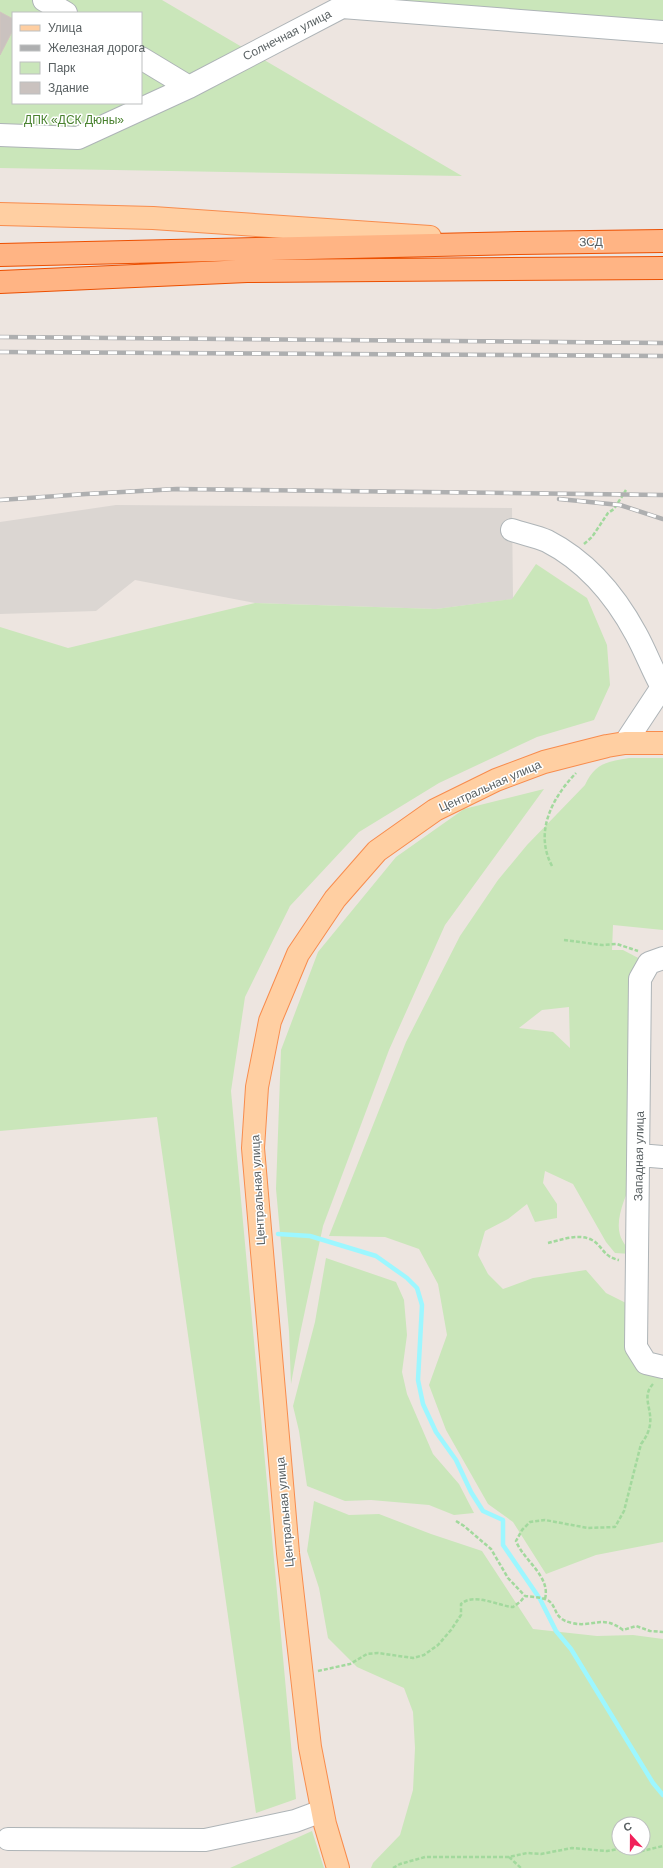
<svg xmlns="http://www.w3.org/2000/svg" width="663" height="1868" font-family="Arial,sans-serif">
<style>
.industrial{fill:#dbd6d2}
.green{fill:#cae6ba;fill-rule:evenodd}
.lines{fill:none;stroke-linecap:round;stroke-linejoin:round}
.stream{stroke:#9df7ff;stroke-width:4.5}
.building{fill:#cac2bf;stroke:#d1c4be}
.minor-casing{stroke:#aeb4b7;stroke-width:24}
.major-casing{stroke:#f88c4d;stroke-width:24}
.highway-casing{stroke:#ec4f00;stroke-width:24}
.path{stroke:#a2d99d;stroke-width:2.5;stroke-dasharray:4 2;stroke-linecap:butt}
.minor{stroke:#fff;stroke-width:22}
.major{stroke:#ffcfa2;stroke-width:22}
.highway{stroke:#ffb484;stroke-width:22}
.rail-casing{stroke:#aeafb0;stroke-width:4.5}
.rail{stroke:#fff;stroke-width:3;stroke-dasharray:9;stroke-linecap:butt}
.labels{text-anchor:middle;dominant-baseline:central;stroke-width:3;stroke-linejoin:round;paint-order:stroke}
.street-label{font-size:12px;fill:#596062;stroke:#fff}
.park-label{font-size:12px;fill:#49822f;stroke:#fff}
</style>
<rect width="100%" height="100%" fill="#ede5e0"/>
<path class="industrial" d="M116 505 512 508 513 599 436 609 255 603 135 580 96 611 0 614V522Z"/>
<path class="green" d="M0 0H162L462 176 0 168ZM13 13H141V103H13Z
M335 0H663V32Z
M536 564 587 598 607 645 610 685 594 720 537 737 439 783 359 832 290 906 245 997 231 1091 296 1799 256 1813 157 1117 0 1131V627L68 648 255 603 436 609 512 599Z
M629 758H663V930L613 925 612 950H623L644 961 632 1180C626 1196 615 1218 620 1235 622 1242 628 1248 631 1254L615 1253 606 1242 573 1184 545 1171 543 1183 557 1204V1218L535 1222 527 1204 508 1219 485 1231 478 1255 488 1274 503 1289 533 1278 586 1270 606 1293 630 1305V1348L663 1375V1542L596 1555 546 1574 513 1522 488 1504 446 1430 429 1385 447 1335 438 1284 419 1249 385 1237 329 1236 406 1042 460 936 498 880 527 845 585 785C595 763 607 762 629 758ZM569 1007 570 1048 553 1032 519 1028 542 1010Z
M544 789 445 925 389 1050 323 1226 300 1334 291 1384 289 1331 276 1189 281 1050 318 952 396 857 464 809Z
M326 1258 396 1282 404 1300 407 1335 402 1372 407 1394 433 1454 459 1484 474 1513 454 1515 429 1505 371 1500 345 1501 307 1486 299 1431 293 1406 315 1322Z
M314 1501 349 1515 379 1514 431 1534 482 1551 533 1629 597 1636 633 1635 663 1639V1868H371L373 1863 400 1835 413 1790 415 1748 413 1712 404 1688 357 1667 328 1638 319 1588 307 1551ZM619 1824H643V1848H619Z
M312 1831 324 1868H230Z"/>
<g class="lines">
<path class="stream" d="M278 1234 310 1236 376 1256 407 1278 417 1288 422 1305 418 1380 423 1404 436 1432 456 1460 471 1492 483 1511 503 1520V1545L540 1599 556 1631 571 1649 653 1783 663 1795"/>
</g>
<path class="building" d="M0 12 13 19V30L0 55Z"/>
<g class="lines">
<defs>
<path id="minor" d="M44 0 66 13
M141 58 189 87
M0 135 78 138 189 87 342 7 663 32
M512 530C523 534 536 536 547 541 588 562 615 595 636 634 646 652 653 672 663 689
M625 743 662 687
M663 958 649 963 640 979 636 1347 646 1363 663 1367
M639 1155 663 1157
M8 1839 205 1840 295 1821 322 1811"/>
<path id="major" d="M0 214 153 218 430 237
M338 1868 325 1824 310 1747 288 1553 253 1148 257 1087 270 1021 298 954 335 899 377 851 435 810 496 780 544 762 607 746 625 743H663"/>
<path id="highway" d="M0 255 519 243 663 241
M0 282 247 271 663 268"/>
</defs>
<use href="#minor" class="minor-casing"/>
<use href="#major" class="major-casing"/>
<use href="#highway" class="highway-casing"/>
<path class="path" d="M584 544 592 537 608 513 614 509 626 490
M552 866C534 832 552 798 576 773
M564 940 602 945 617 944 638 951
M548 1243C561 1240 578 1233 592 1240 603 1246 603 1257 619 1260
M456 1521 464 1526 491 1549 508 1578 525 1596
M545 1599C551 1576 523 1560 516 1541L522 1530 530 1522 545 1520 588 1528 615 1527 624 1511 641 1444C663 1416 637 1401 653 1384
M318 1671 350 1664 367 1654 378 1653 413 1658 424 1655 438 1645 451 1630 461 1615V1604C474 1592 498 1606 513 1607L520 1602 525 1596C532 1597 543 1597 549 1601 558 1608 553 1619 572 1623 593 1628 602 1614 623 1630L636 1626 650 1631 663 1632
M629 1848 642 1851 663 1846
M509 1857 521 1868
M393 1868 400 1864 425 1857H509L527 1853 541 1854 572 1848 607 1851 624 1848"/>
<use href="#minor" class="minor"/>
<use href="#major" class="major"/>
<use href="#highway" class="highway"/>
<defs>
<path id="rail" d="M0 337 663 343
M0 352 663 356
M559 499 620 505 663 519
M0 500 86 494 177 489 663 495"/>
</defs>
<use href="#rail" class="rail-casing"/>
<use href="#rail" class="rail"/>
</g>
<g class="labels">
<g class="street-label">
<text transform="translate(287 35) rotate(-27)">Солнечная улица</text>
<text transform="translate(591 242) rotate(-1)">ЗСД</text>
<text transform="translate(490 786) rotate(-24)">Центральная улица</text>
<text transform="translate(639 1156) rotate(-89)">Западная улица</text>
<text transform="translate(258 1190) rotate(-93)">Центральная улица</text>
<text transform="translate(285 1512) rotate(-95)">Центральная улица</text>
</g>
<g class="park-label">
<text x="74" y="120">ДПК «ДСК Дюны»</text>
</g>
</g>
<rect x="12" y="12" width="130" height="92" fill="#ffffff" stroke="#bdbfc0"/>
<rect x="20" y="25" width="20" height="6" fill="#ffcfa2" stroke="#bdbfc0"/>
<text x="48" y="32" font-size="12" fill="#596062">Улица</text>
<rect x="20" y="45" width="20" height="6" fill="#aeafb0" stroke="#bdbfc0"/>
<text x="48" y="52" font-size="12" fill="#596062">Железная дорога</text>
<rect x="20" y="62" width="20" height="12" fill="#cae6ba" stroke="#bdbfc0"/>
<text x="48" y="72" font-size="12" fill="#596062">Парк</text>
<rect x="20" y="82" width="20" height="12" fill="#cac2bf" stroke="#bdbfc0"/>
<text x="48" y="92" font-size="12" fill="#596062">Здание</text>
<g transform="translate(631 1836) rotate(339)"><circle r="19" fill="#ffffff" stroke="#bdbfc0"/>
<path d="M0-3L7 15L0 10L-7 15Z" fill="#f1215a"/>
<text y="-6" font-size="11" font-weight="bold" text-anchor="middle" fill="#596062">С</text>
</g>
</svg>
